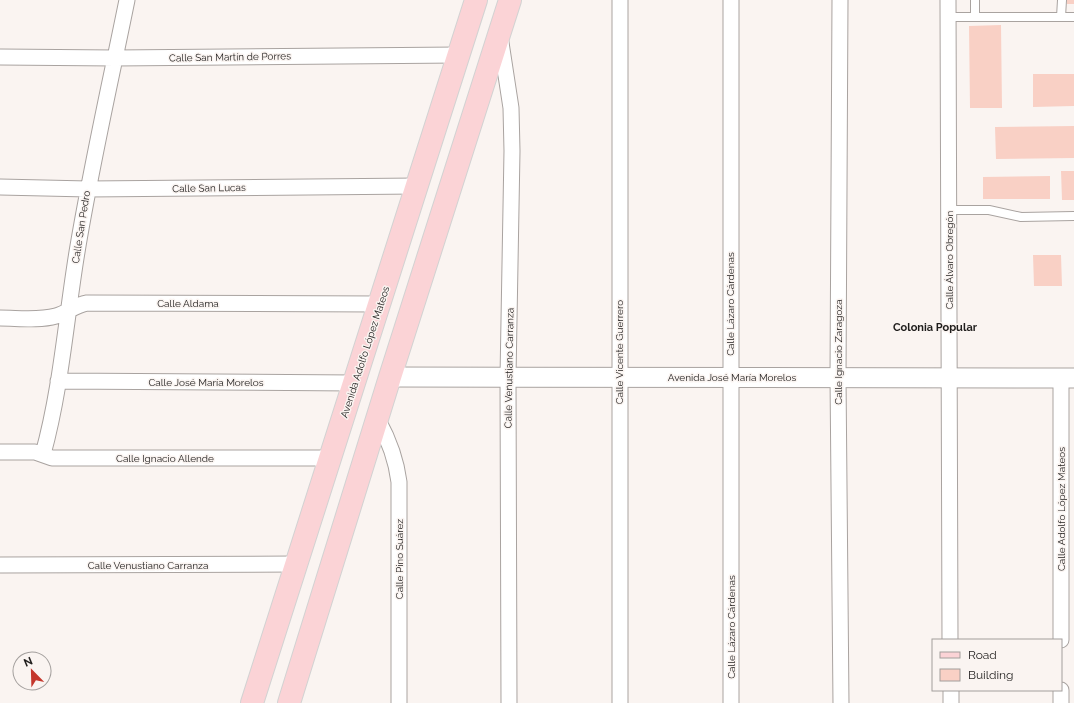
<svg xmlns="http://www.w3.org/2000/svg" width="1074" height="703" font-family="Raleway,sans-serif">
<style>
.building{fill:#f9d0c5}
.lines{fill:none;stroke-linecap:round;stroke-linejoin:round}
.service-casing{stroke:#a9a3a0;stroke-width:10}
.minor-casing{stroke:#a9a3a0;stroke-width:17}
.tertiary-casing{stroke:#a9a3a0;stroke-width:21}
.primary-casing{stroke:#d2d2d2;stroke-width:24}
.service{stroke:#fff;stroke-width:8}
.minor{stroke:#fff;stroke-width:15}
.tertiary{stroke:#fff;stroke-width:19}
.primary{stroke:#fbd3d6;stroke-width:22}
.labels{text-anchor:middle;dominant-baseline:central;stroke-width:3;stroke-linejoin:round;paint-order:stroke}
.street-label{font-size:10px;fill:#1f1d1c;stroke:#faf4f1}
.neighbourhood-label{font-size:11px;font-weight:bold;fill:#1f1d1c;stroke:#faf4f1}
</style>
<rect width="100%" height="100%" fill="#faf4f1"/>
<path class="building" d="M1067 0H1074V4H1067Z
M1001 25 1002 108H970L969 26Z
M1033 74H1074V106L1033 107Z
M1074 126V158L996 159 995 127Z
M1061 171H1074V200H1062Z
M1050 176V199H983V177Z
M1033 255H1061L1062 286H1034Z"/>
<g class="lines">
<defs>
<path id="service" d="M948 17H1074
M975 17V0
M1061 17 1062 0
M948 210H989L1021 217 1074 216"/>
<path id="minor" d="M731 0V703
M840 0 838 377 841 703
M948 0 950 640
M500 36 511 108 512 151 508 377 509 703
M0 57 115 58 459 55
M0 187 88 189 418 186
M0 318C18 318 38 321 56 316 67 313 75 305 87 303L380 304
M1061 378V640
M58 381 354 383
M378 420C389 440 396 458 399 482V703
M0 452H35L52 458H331
M43 454C61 389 66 319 77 252 91 167 110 84 127 0
M0 565 296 564
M951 690V703
M1061 690V703
M620 703V0"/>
<path id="tertiary" d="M390 377 1074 378"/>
<path id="primary" d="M252 703 476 0
M289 703 390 377 510 0"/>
</defs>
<use href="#service" class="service-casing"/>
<use href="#minor" class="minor-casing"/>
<use href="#tertiary" class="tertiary-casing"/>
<use href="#primary" class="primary-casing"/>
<use href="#service" class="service"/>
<use href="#minor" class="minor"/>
<use href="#tertiary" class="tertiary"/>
<use href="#primary" class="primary"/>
</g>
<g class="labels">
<g class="street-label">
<text transform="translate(230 57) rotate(-1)">Calle San Martín de Porres</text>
<text transform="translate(209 188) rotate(-1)">Calle San Lucas</text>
<text transform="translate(81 227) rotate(-81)">Calle San Pedro</text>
<text transform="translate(949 260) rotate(-90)">Calle Álvaro Obregón</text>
<text x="188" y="303">Calle Aldama</text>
<text transform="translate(730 304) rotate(-90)">Calle Lázaro Cárdenas</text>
<text transform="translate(365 352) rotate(-72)">Avenida Adolfo López Mateos</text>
<text transform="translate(619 352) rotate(-90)">Calle Vicente Guerrero</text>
<text transform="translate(838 352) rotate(-90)">Calle Ignacio Zaragoza</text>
<text transform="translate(509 368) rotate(-89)">Calle Venustiano Carranza</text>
<text x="732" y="377">Avenida José María Morelos</text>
<text x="206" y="382">Calle José María Morelos</text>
<text x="165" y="458">Calle Ignacio Allende</text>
<text transform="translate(1061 509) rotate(-90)">Calle Adolfo López Mateos</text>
<text transform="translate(399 559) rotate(-90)">Calle Pino Suárez</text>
<text x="148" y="565">Calle Venustiano Carranza</text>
<text transform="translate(731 627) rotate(-90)">Calle Lázaro Cárdenas</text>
</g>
<g class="neighbourhood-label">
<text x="935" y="327">Colonia Popular</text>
</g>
</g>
<rect x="932" y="639" width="130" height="52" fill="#faf4f1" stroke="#a29e9c"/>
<rect x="940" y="652" width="20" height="6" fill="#fbd3d6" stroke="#a29e9c"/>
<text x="968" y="659" font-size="12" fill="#1f1d1c">Road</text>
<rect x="940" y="669" width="20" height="12" fill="#f9d0c5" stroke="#a29e9c"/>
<text x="968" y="679" font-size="12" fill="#1f1d1c">Building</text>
<g transform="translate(32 671) rotate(337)"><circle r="19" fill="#faf4f1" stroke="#a29e9c"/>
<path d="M0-3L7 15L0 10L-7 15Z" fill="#c4372c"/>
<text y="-6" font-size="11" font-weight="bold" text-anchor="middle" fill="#1f1d1c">N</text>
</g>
</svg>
